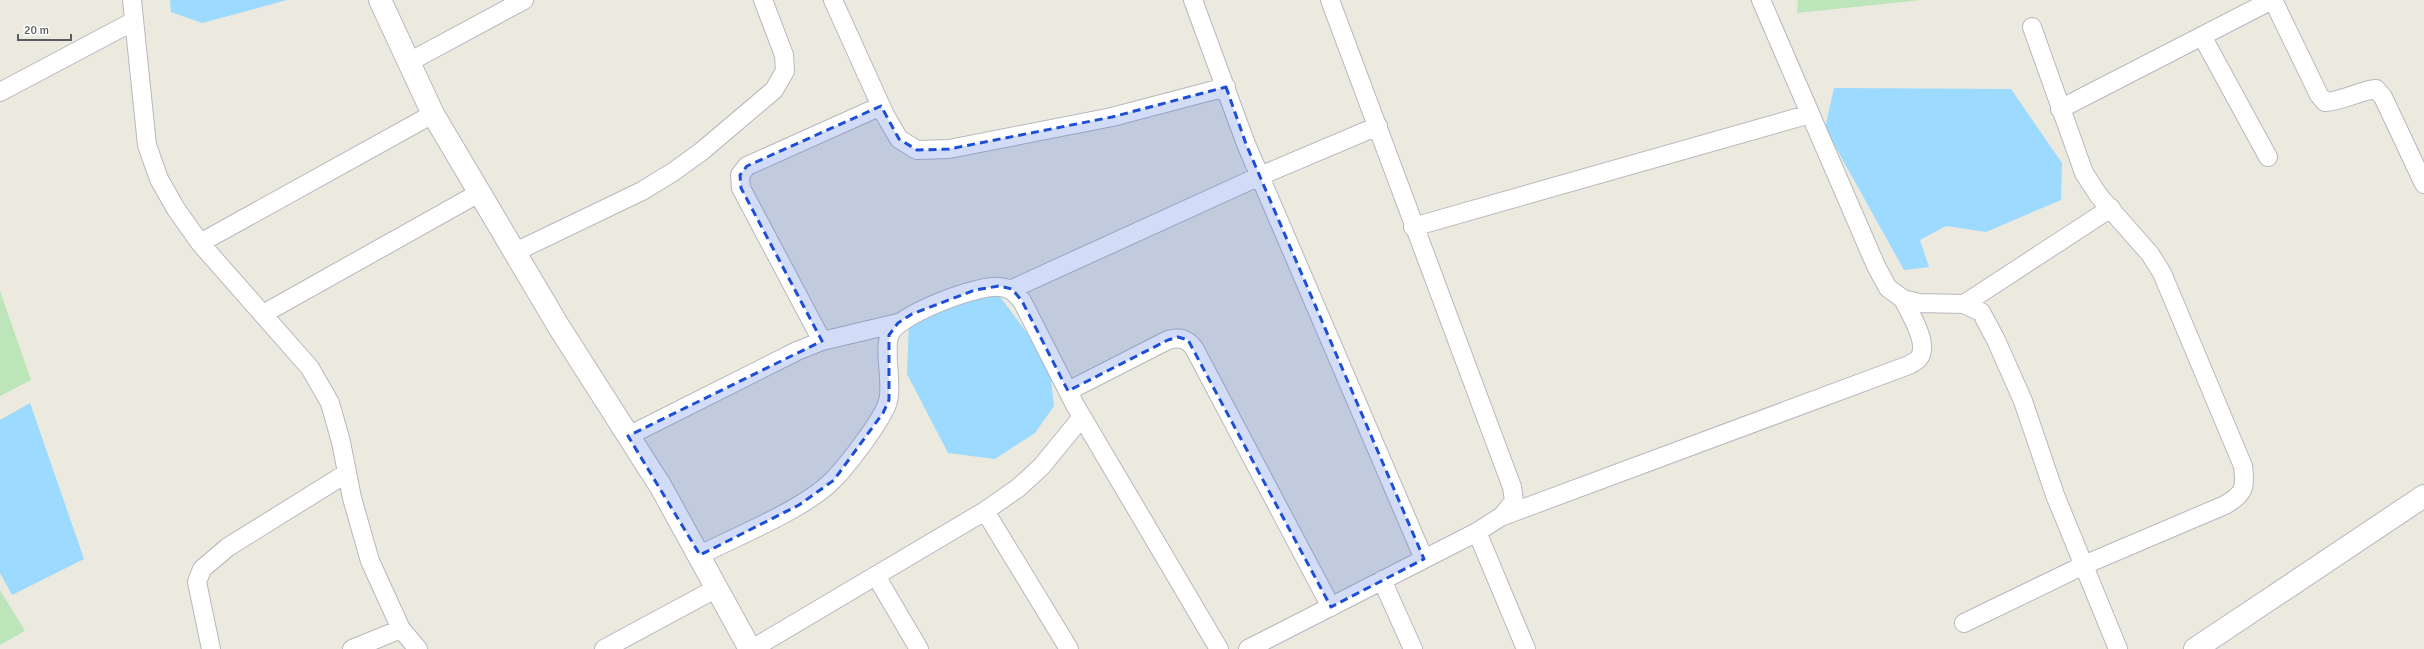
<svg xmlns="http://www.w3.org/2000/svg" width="2424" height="649" font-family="Signika,sans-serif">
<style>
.green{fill:#bce6b9}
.water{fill:#9cdaff}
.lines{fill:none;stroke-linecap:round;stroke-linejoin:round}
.minor-casing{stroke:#b5b8bd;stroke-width:20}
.tertiary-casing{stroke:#b5b8bd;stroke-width:24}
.minor{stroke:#fff;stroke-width:18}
.tertiary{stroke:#fff;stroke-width:22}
.marked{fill:#1d4ed8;fill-opacity:0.2;stroke:#1d4ed8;stroke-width:3;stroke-dasharray:8 5;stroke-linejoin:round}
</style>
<rect width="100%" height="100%" fill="#ece9df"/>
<path class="green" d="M1798 0H1921L1797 13Z
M0 291 31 380 0 396Z
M0 590 25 631 0 645Z"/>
<path class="water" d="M170 0H287L202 23 171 12Z
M1834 88 2011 89 2062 163 2061 200 1986 232 1946 226 1920 240 1929 267 1904 270 1825 128Z
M994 289 1049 362 1054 406 1035 433 995 459 948 453 907 374 909 321Z
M30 403 84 559 12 595 0 573V420Z"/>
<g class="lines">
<defs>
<path id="minor" d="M132 0 147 145 159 179 176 209 200 243 310 368 330 403 341 442 352 498 370 561 401 629 418 649
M833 0 885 115 899 139 917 150 949 149 1112 117 1226 87
M1193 0 1246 144 1424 559
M1761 0 1876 266 1888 288 1903 299 1919 303 1964 304 1981 312 1996 340 2023 401 2055 495 2118 649
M2273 0 2319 95 2325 102C2343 101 2358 91 2376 89L2383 97 2424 184
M2202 36 2268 157
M409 62 524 0
M0 92 134 21
M2060 109 2272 0
M1413 227 1810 114
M200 243 433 114
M515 252 642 191 673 172 702 151 774 90 785 71 784 55 763 0
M1012 289 1260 176 1378 126
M1964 304 2111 208
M263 314 479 193
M822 341 741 188 740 175 747 166 881 106
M1068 391 1168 340C1180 337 1186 338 1194 348L1331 607
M628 436 797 351 822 341 898 323
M985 511 1069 649
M1503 516 1909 365C1912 363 1917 361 1919 358 1930 344 1909 312 1903 299
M1477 532 1526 649
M700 555C737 536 805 509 833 480 847 466 884 418 888 401 893 383 883 350 890 334 899 314 979 284 1000 287 1011 288 1015 293 1022 301L1075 405 1219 649
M876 576 919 649
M1382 580 1413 649
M1964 623 2084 565 2225 505C2244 494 2246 488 2243 466L2162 273 2150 254 2099 196 2084 173 2032 27
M211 649 197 582 202 569 228 547 347 473
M352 649 401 629
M604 649 717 588
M752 649 985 511 1018 488 1041 467 1082 417
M1248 649 1477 532 1502 516 1514 501 1512 487 1330 0"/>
<path id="tertiary" d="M380 0 433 114 559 327 661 487 750 649
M2195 649 2424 496"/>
</defs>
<use href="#minor" class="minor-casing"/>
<use href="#tertiary" class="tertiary-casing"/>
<use href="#minor" class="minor"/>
<use href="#tertiary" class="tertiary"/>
</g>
<path class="marked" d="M1226 87 1246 144 1424 559 1331 607 1188 340 1178 337 1168 340 1068 391 1022 301 1012 289 999 286 975 290 912 314 898 323 889 335V400L883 413 834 480 799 505 700 555 628 436 822 341 741 188 740 175 747 166 881 106 899 139 917 150 949 149 1112 117Z"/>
<path d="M18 34v6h53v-6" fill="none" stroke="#585d61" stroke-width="2"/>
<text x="24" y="34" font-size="12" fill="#585d61" stroke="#ffffff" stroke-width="3" paint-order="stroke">20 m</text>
</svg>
